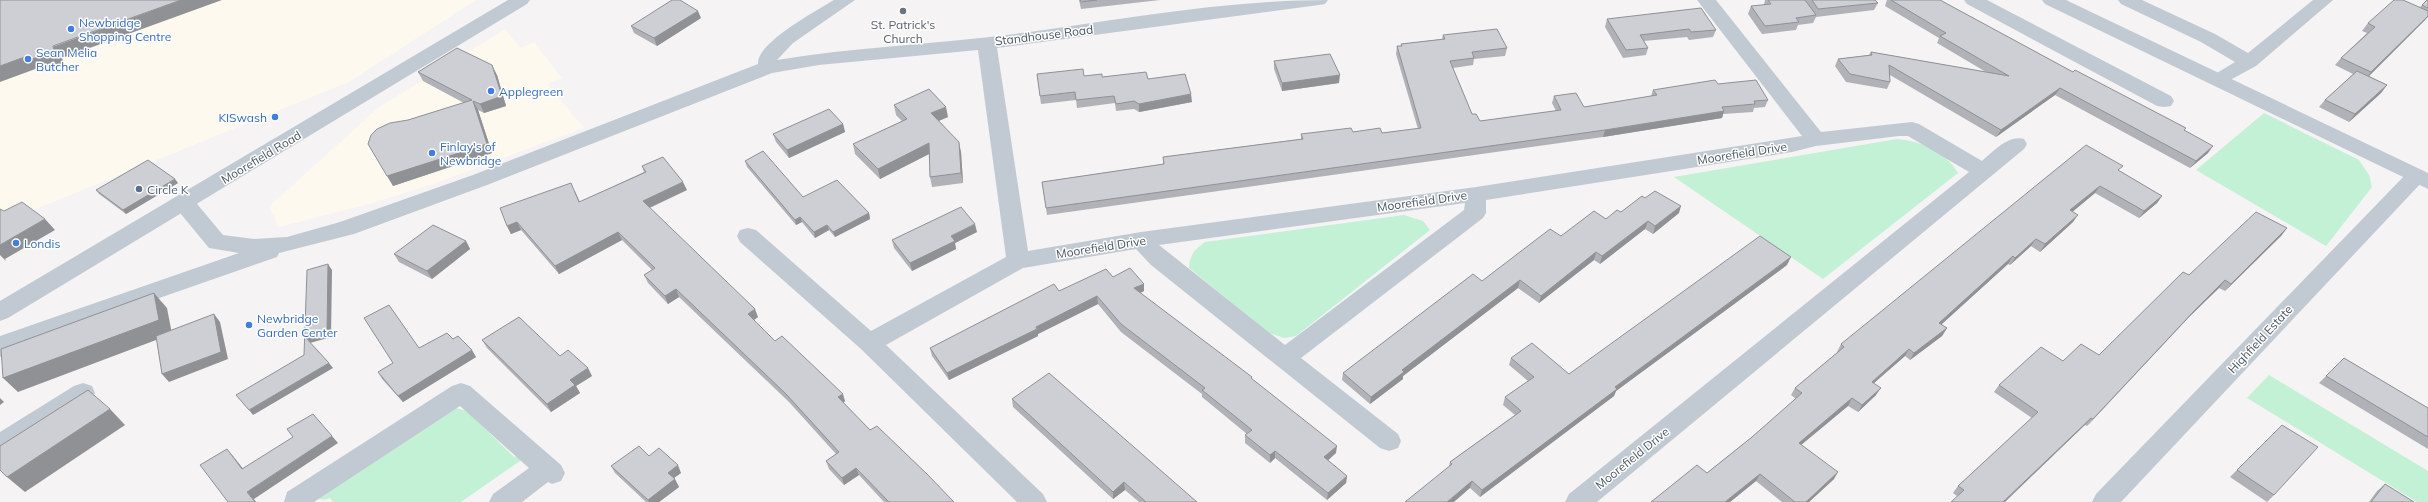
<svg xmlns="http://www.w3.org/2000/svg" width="2428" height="502" font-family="Mulish,sans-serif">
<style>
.commercial{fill:#fdf9ef}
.green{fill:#c3f1d5}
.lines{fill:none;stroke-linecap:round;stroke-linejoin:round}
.minor{fill:#c1cad2;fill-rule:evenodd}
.tertiary{fill:#c1cad2;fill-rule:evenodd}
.wall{fill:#b0b2b7}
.shaded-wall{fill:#909195}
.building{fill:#cdcfd5;stroke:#909195}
.worship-dot{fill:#6b7280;stroke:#fff;stroke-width:1.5}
.shop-dot{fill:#3f7fe0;stroke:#fff;stroke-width:1.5}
.service-dot{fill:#5c6f8a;stroke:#fff;stroke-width:1.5}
.labels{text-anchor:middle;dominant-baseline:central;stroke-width:3;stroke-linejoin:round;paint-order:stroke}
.shop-label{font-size:12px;fill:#366cbe;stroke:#fff;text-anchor:start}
.worship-label{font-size:12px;fill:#5b616d;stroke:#fff}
.street-label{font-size:12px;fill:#4a5661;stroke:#fff}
.service-label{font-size:12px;fill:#4e5e75;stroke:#fff;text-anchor:start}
</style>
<rect width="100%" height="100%" fill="#f5f3f3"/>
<path class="commercial" d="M0 0H476L349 82 16 217 0 215Z
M505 29 520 48 534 42 562 78 547 84 584 128 433 184 370 204 279 227 270 208 272 204 378 108Z"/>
<path class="green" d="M2264 113 2359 160 2369 175 2372 187 2326 246 2196 170Z
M1897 139C1921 141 1946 152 1958 173L1823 279 1674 177Z
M1404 215 1423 221 1430 230 1296 336 1284 338 1269 333 1189 268C1189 256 1195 249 1205 242Z
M2269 375 2428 471V502H2417L2247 398Z
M452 407 467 411 514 457 521 454 527 456 461 502H333L330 498 323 500 317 498Z"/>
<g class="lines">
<path class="minor" d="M834 0H855L793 43 777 60C856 47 936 44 1015 34 1118 20 1224 0 1328 0L1325 4 1319 5 997 48 1028 251 1141 232 1476 187 1802 136 1697 0H1716L1821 132 1912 122 1919 124 1982 161C1994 151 2008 135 2024 139L2027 144 2024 149 1597 502H1565L1569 494 1969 172 1908 136H1899L1816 146 1792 152 1486 200V213L1483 218 1301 358 1398 434 1401 441 1398 448 1389 451 1380 448 1151 265 1136 249 1023 268 886 345 1043 494 1047 502H1017L861 349 740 242 737 236 740 230 748 228 756 230 871 331 1006 257 978 50 819 65 772 73 487 185 354 234 279 253 277 257 19 347 0 357V336L3 335 239 253 209 248 176 208 173 203 176 198 184 195 192 198 223 235 254 239 287 237 340 222 473 175 758 64C756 43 816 11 834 0ZM1465 203 1464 210 1285 345 1159 245Z
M1964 0H1987L2171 96 2174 101 2171 106 2164 107 2157 106 1967 4Z
M2118 0H2142L2215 34 2248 53 2313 0H2333L2256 66 2219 86 2212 84 2209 80 2212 76 2235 62 2201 42 2121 4Z
M2416 169 2423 171 2426 176 2423 181 2121 502H2092L2096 494 2409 171Z
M83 383 92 386 95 393 92 400 9 452 0 455V432L74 386Z
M461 383 470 386 561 465 565 473 561 481 552 484 548 482 522 502H489L493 494 529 468 460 406 314 502H284L287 492 452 386Z"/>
<path class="tertiary" d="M508 0H530L527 4 8 318 0 321V301Z
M2042 0H2066L2428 173V189L2045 4Z"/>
</g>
<path class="wall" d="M1079 0H1160L1081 9Z
M1765 0H1875L1878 3 1874 10 1816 17 1813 23 1798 25 1796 30 1762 34 1748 14 1751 6 1764 5Z
M1887 0H1940L2073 72 2186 128 2184 130 2208 153 2190 168 2055 95 1996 137 1890 75V82L1887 89 1846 82 1835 66 1838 59 1869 55 1871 52 1986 72 1937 43 1939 38 1885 6Z
M2428 0V17L2369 76 2387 85 2381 93 2349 122 2319 107 2325 100 2353 74 2335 65 2341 58 2367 33 2362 31 2368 23 2420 7Z
M701 18 657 46 634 33 631 26Z
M1607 19 1716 30 1713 37 1689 40 1687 37 1644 41 1648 48 1646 55 1623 58 1605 27Z
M1443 35 1507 48 1505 56 1474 59 1473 65 1453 68 1472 114 1480 121 1556 111 1552 103 1554 96 1584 107 1651 96 1653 90 1718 84 1768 100 1765 107 1754 108 1753 112 1723 114 1722 118 1603 137 1047 215 1042 182 1163 164V157L1301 139V134L1353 132 1382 133 1418 129 1396 54 1397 46H1401V44L1442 39Z
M1274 61 1339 83 1282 91 1274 69Z
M418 72 497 75 506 106 484 113 478 110 492 153 393 186 408 120 464 103 423 81Z
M1037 74 1148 79 1192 102 1139 112 1134 109 1116 111 1115 103 1077 108 1076 100 1041 104Z
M894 105 948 117 939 121 961 152 963 183 932 187 930 177 929 154 880 179 855 154 853 144 902 121 896 115Z
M843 124 845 132 789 158 776 142 773 134Z
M745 161 803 197 869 213 870 219 835 237 829 230 815 238 802 222 796 225 747 167Z
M642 166 687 190 650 208 758 317 754 320 775 341 845 401 843 403 870 430 954 502H884L859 475 844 485 829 469 826 461 836 454 789 402 679 297 668 304 648 283 644 275 652 270 622 240 559 274 521 230 511 234 507 226 575 191 580 202 644 172Z
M2119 171 2162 196 2157 203 2139 218 2095 193 2072 212 2073 222 2040 252 2031 246 2010 265 2008 264 1941 325 1947 328 1942 336 1910 360 1905 356 1874 383 1876 395 1858 412 1848 406 1801 445 1834 479 1809 502H1782L1756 481 1730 502H1651L1707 473 1752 437 1796 399 1791 395 1795 388 1838 352H1837L1841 344Z
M178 183 126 214 99 194 96 190Z
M1645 198 1679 213 1653 234 1645 229 1600 264 1594 260 1539 303 1518 288 1403 376V379L1370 404 1342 380 1343 373 1482 281 1561 236 1621 212Z
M2287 228 2281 236 2225 291 2219 288 2189 317 2087 426 2085 425 1957 496 1953 493 1958 486 2032 418 1994 392 1999 385 2063 361 2099 355 2189 275Z
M977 232 955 243 956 249 912 271 894 248 892 240Z
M466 241 470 249 432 279 399 262 394 254Z
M1787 265 1616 391 1614 396 1480 497 1470 488 1449 466 1450 462 1515 415 1503 405 1505 397 1528 381 1509 365 1511 358 1569 374Z
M1113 277 1144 284V291L1140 293 1252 379 1336 453 1327 460 1347 476 1346 483 1327 500 1275 458 1270 463 1245 443V435L1247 434 1202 397V394L1121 332 1098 304 1038 334V336L949 380 932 356 930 348 1059 291Z
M453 339 476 357 403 402 382 379 378 372 419 348Z
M482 340 560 356 592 376 576 386 580 393 551 412 487 348Z
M2344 358 2428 408V449L2319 383Z
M1012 399 1197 502H1139L1125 490 1113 499 1013 407Z
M2282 425 2274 495 2267 502 2230 477Z
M649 456 681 473 674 478 679 487 659 502H646L615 473 611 466Z
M2385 484 2414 502H2369L2377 491Z"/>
<path class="shaded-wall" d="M181 0H222L62 58 64 63 41 71 38 68 0 82V66Z
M698 11 701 18 657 46 654 38Z
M2428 16 2425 20 2365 80 2371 72Z
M492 65 497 75 506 106 484 113 480 104Z
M1340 75 1339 83 1282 91V83Z
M2387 85 2381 93 2349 122 2355 114Z
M2060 88 2055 95 1996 137 2001 130Z
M1191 94 1192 102 1139 112V104Z
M473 101 478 110 492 153 393 186 387 176Z
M946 107 948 117 933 123 931 113Z
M1724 111 1722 118 1603 137 1605 130Z
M843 124 845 132 789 158 787 150Z
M959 142 961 152 963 183 961 173Z
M929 143 931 153 880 179 878 169Z
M2213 146 2208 153 2190 168 2196 161Z
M175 179 178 183 126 214 123 210Z
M683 182 687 190 646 209 643 201Z
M2100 186 2095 193 2065 218 2070 210Z
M2162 196 2157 203 2139 218 2144 211Z
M1681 206 1679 213 1653 234 1655 226Z
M869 213 870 219 835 237 833 232Z
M2078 215 2073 222 2040 252 2045 244Z
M800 217 802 222 796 225 795 220Z
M45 219 55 230 5 259 6 261 0 255V245Z
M1648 221 1645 229 1600 264 1602 256Z
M517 222 521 230 511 234 507 226Z
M975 224 977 232 955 243 956 249 912 271 910 263 951 236Z
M827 225 829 230 815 238 814 232Z
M2287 228 2281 236 2225 291 2231 284Z
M618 232 622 240 559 274 555 266Z
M2036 239 2031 246 2010 265 2015 258Z
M466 241 470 249 432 279 427 271Z
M1596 252 1594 260 1539 303 1541 296Z
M2013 256 2008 264 1934 331 1939 323Z
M1791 257 1787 265 1616 391 1614 396 1480 497 1482 490 1615 387Z
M328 264 332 270 331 337 310 343 306 338Z
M1520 280 1518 288 1403 376V379L1370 404 1371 397 1402 370Z
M2225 280 2219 288 2189 317 2087 426 2093 419 2195 310Z
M1144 284V291L1134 296V288Z
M676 289 679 297 668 304 665 296Z
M154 293 167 308 172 334 18 392 3 378Z
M1097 296 1098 304 1038 334V336L949 380 947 373 1036 327Z
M755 309 758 317 751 322 748 314Z
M214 314 220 322 228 359 169 382 162 374Z
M1947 328 1942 336 1910 360 1914 353Z
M1909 349 1905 356 1867 389 1872 382Z
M472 350 476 357 403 402 398 396Z
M329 363 333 368 253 415 249 410Z
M588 368 592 376 576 386 580 393 551 412 547 404 570 380Z
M1881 388 1876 395 1858 412 1862 405Z
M843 394 845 401 840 405 838 397Z
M0 398 4 402 0 405Z
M1852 398 1848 406 1795 450 1799 443Z
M110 409 125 425 25 492 7 477Z
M2091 418 2085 425 2005 502H2003Z
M332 436 338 443 254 499 256 502H255L247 492Z
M1337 446 1336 453 1323 465 1324 457Z
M227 449 233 456 249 476 242 469Z
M1275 451V458L1270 463V455Z
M678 465 681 473 671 480 668 473Z
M856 468 859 475 844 485 842 478Z
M1838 472 1834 479 1809 502H1806Z
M1760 474 1756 481 1730 502H1725Z
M1347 476 1346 483 1327 500 1328 493Z
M675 479 679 487 659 502H649L648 500Z
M1472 481 1470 488 1454 502H1447Z
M1124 482 1125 490 1113 499V492Z"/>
<path class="building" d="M0 0H181L53 46 54 51 32 59 30 55 0 66Z
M672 0H680L698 11 654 38 631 26Z
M1080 0H1097L1081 2Z
M1768 0H1805L1816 15 1796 18 1799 22 1765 26 1751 6 1771 4Z
M1812 0H1875L1878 3 1818 9Z
M1891 0H1940L2073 72 2075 70 2186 128 2184 130 2213 146 2196 161 2060 88 2001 130 1889 65 1890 82 1850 74 1838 59 1872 55 1871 52 2009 76 1940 36 1946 33Z
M2394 0H2403L2428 11V16L2371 72 2341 58 2375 27 2368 23Z
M2427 0H2428V8L2422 5Z
M1701 8 1716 30 1691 32 1689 29 1640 35 1648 48 1626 50 1607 19Z
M1497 29 1507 48 1472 52 1474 58 1450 61 1472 114H1476L1480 121 1561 110 1554 96 1576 93 1584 107 1657 95 1653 90 1715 80 1718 84 1756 80 1768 100 1754 101 1755 104 1722 107 1724 111 1605 130 1046 208 1042 182 1164 164 1163 157 1303 139 1301 134 1351 128 1353 132 1380 128 1382 133 1421 128 1397 46H1402L1401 44 1445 39 1443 35Z
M457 48 492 65 502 96 480 104 473 101 487 144 387 176 368 144 371 135 377 129 390 123 408 120 472 100 418 72Z
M1330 54 1340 75 1282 83 1274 61Z
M1083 69 1084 76 1102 74V77L1146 72 1148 79 1185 74 1191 94 1139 104 1134 101 1116 104 1114 96 1076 100 1075 92 1040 96 1037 74Z
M2357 71 2387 85 2355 114 2325 100Z
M929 89 946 107 931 113 959 142 961 173 930 177 929 143 878 169 853 144 907 119 894 105Z
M829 109 843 124 787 150 773 134Z
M2086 145 2123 166 2118 170 2162 196 2144 211 2100 186 2070 210 2078 215 2045 244 2036 239 2015 258 2013 256 1939 323 1947 328 1914 353 1909 349 1872 382 1881 388 1862 405 1852 398 1799 443 1838 472 1806 502H1795L1760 474 1725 502H1651L1697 465 1707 473 1752 437 1802 393 1795 388 1844 347 1841 344Z
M763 151 803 197 837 180 869 213 833 232 827 225 814 232 800 217 795 220 745 161Z
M663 157 683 182 643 201 755 309 748 314 775 341 782 336 843 394 838 397 870 430 877 426 928 475 954 502H889L856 468 842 478 826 461 839 452 786 394 676 289 665 296 644 275 655 268 618 232 555 266 517 222 507 226 500 208 571 183 579 202 646 172 642 166Z
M148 160 175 179 123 210 96 190Z
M1655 191 1681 206 1655 226 1648 221 1602 256 1596 252 1541 296 1520 280 1402 370 1404 372 1371 397 1343 373 1473 274 1482 281 1550 229 1561 236 1594 211 1606 219 1617 210 1621 212 1642 196 1645 198Z
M22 202 45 219 0 245V209L4 211Z
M961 207 975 224 951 236 955 241 910 263 892 240Z
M2256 212 2287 228 2231 284 2225 280 2195 310 2093 419 2091 418 2003 502H1951L1964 490 1958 486 2038 412 1999 385 2041 347 2063 361 2081 344 2099 355 2183 272 2189 275Z
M433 225 466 241 427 271 394 254Z
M1760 236 1791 257 1615 387 1617 389 1482 490 1472 481 1447 502H1405L1452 464 1450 462 1521 411 1505 397 1534 377 1511 358 1532 343 1569 374Z
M328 264 327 332 306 338 329 363 249 410 236 395 304 355 307 270Z
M1130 268 1144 284 1134 288 1252 377 1251 378 1337 446 1324 457 1347 476 1328 493 1275 451 1270 455 1245 435 1252 430 1202 390 1205 388 1121 324 1097 296 1036 327 1037 329 947 373 930 348 1054 284 1059 291 1106 269 1113 277Z
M154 293 159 320 3 378 1 349Z
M389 305 419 348 447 333 453 339 458 336 472 350 398 396 378 372 393 363 364 318Z
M214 314 221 352 162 374 156 336Z
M519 317 560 356 568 350 588 368 570 380 575 385 547 404 482 340Z
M2344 358 2428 408V437L2326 376Z
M1049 373 1197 502H1146L1124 482 1113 492 1012 399Z
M88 390 110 409 7 477 0 470V446Z
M313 414 332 436 247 492 255 502H228L200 465 227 449 242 469 293 437 287 429Z
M2282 425 2318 447 2274 495 2237 470Z
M639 446 649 456 659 448 678 465 668 473 675 479 648 500 611 466Z
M2385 484 2414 502H2371Z"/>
<circle class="worship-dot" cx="903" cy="11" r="4"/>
<g class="shop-dot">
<circle cx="71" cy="29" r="4"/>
<circle cx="28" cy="59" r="4"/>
<circle cx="491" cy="91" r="4"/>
<circle cx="275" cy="117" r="4"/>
<circle cx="432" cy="153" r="4"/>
<circle cx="16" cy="243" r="4"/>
<circle cx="249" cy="325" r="4"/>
</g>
<circle class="service-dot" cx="139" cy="189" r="4"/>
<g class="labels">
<g class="shop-label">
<text x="79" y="22">Newbridge<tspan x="79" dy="14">Shopping Centre</tspan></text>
<text x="36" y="52">Sean Melia<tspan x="36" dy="14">Butcher</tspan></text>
<text x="499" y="91">Applegreen</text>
<text x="267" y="117" text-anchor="end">KISwash</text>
<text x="440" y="146">Finlay's of<tspan x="440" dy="14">Newbridge</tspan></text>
<text x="24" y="243">Londis</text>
<text x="257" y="318">Newbridge<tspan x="257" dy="14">Garden Center</tspan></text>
</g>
<g class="worship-label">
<text x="903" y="24">St. Patrick's<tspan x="903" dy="14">Church</tspan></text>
</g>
<g class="street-label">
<text transform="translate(1044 35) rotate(-7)">Standhouse Road</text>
<text transform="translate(1742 153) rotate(-9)">Moorefield Drive</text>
<text transform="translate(261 157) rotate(-31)">Moorefield Road</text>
<text transform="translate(1422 201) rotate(-8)">Moorefield Drive</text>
<text transform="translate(1101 247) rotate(-9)">Moorefield Drive</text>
<text transform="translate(2260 339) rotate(-47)">Highfield Estate</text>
<text transform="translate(1632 458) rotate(-39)">Moorefield Drive</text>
</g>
<g class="service-label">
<text x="147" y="189">Circle K</text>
</g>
</g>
</svg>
